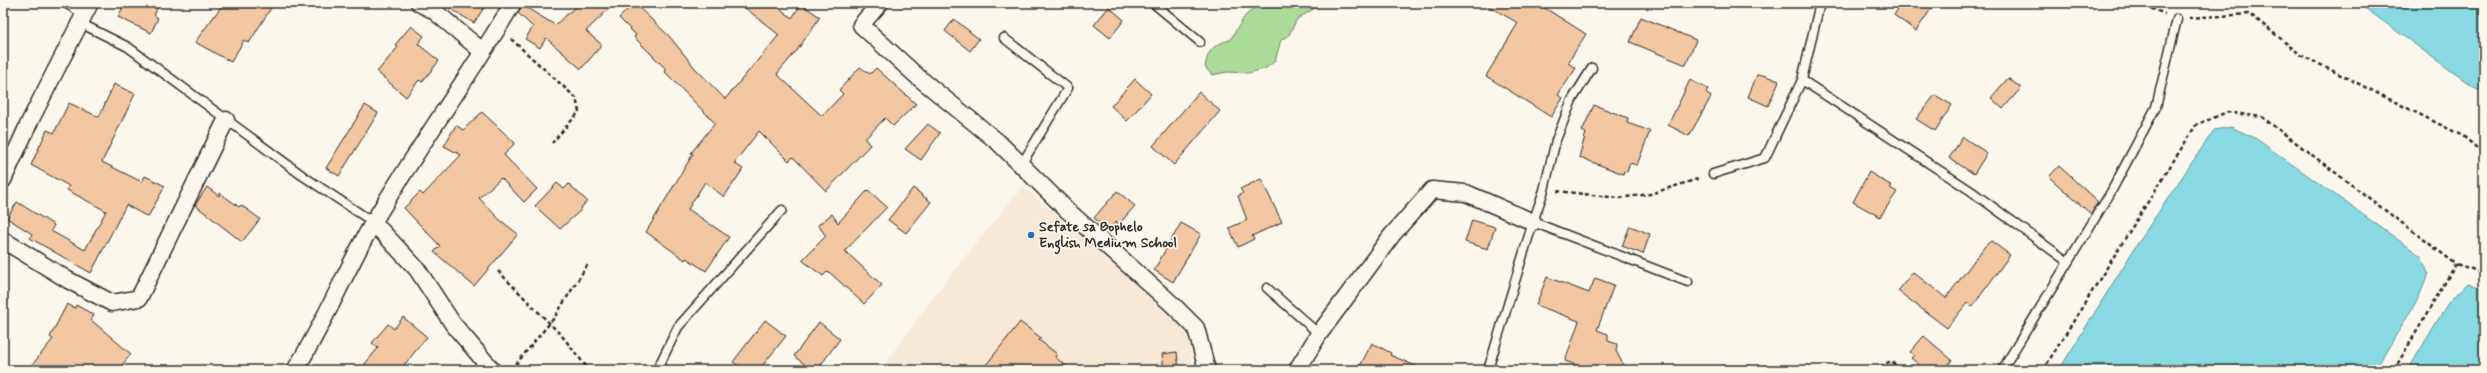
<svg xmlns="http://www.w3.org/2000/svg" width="2487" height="373" font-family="Mynerve,sans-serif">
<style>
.built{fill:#f8e9d6}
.green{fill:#abda99;stroke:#6b8262}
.water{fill:#88d9e2;stroke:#639399}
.building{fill:#f2c7a1;stroke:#2b2b2b}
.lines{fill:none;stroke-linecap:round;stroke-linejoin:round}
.lane-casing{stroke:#2b2b2b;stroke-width:11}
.street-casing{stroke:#2b2b2b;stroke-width:19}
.path{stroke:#2b2b2b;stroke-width:2.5;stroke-dasharray:4 3;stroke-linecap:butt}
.lane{stroke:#fbf7ec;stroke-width:8}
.street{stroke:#fbf7ec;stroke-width:16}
.poi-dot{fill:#1f6fb2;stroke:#fbf7ec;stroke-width:1.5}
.labels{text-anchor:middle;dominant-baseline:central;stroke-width:3.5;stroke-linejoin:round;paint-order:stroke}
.poi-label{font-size:14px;font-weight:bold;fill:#2b2b2b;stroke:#fbf7ec;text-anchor:start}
</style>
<rect width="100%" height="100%" fill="#fbf7ec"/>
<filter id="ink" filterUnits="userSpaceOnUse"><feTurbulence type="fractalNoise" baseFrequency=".025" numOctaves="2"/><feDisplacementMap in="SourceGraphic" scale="8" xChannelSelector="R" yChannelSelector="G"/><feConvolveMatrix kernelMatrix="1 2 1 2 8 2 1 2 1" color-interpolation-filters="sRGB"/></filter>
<g filter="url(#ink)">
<path class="built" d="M1023 186 1190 332 1192 370H880L943 284Z"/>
<path class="green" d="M1260 3H1323L1297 19 1289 35 1281 40 1275 61 1265 69 1248 73 1227 72 1212 75 1205 67C1208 50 1214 44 1230 40L1245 16Z"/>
<path class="water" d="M2358 3H2484V93L2476 89Z
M2231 127 2255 138 2421 256 2428 273 2419 297 2375 370H2059L2141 238 2214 130Z
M2468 283 2484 289V370H2408L2448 303Z"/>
<path class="building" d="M125 3H160L154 15 158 18 151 33 118 17Z
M224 3H274L249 43 244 40 231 62 195 42Z
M441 3H487L474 23Z
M580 3H615L586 31 602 45 581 69 546 38 540 48 525 39 533 27 518 13 522 5 555 25Z
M634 3 669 36 695 68 725 99 779 35 739 3H773L792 18 801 4 820 17 798 49 777 74 822 116 843 94 839 90 860 67 870 74 876 68 916 104 893 126 885 118 865 139 870 145 826 191 793 157 789 161 759 131 734 163 743 169 724 197 705 182 688 209 729 237 706 271 686 258 685 260 646 232 693 154 691 153 715 123 664 71 666 69 634 37 636 35 619 18Z
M1483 3H1537L1586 34 1568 63 1576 68 1558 95 1563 98 1551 117 1486 76 1518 23Z
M1902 3H1935L1916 31 1894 15Z
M1109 7 1124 20 1110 38 1094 25Z
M1641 17 1696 40 1686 65 1630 42Z
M954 19 979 39 970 51 945 31Z
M411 26 424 36 418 44 439 61 422 82 419 80 406 97 377 72 398 47 395 45Z
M1757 75H1763L1779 81 1768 106 1748 97Z
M2008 78 2021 88 2003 109 1991 98Z
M1135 79 1151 94 1127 121 1111 106Z
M1690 80 1708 89 1706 92 1711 97 1689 136 1668 125Z
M114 84 135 94 102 162 142 182 145 176 165 186 148 217 126 205 91 273 30 238 32 234 7 218 17 202 54 225 51 231 85 250 106 211 67 190 69 186 31 165 47 130 54 133 69 103 99 117Z
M1199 92 1220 111 1174 165 1153 146Z
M1935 95 1952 105 1935 131 1916 119Z
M365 105 378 113 339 176 326 168Z
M1594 105 1628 118 1627 123 1650 131 1637 165 1630 163 1627 172 1624 171 1623 174 1579 157 1586 133 1582 131Z
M482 112 515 143 504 155 537 189 524 202 501 178 479 198 500 220 518 234 474 286 434 252 440 246 404 208 420 192 423 195 461 155 444 146 456 125 463 130Z
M928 124 940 133 921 160 905 149Z
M1963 137 1987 153 1974 174 1949 158Z
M2059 166 2098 202 2091 214 2049 177Z
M1869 172 1892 186 1890 188 1897 192 1880 217 1853 202Z
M1261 179 1282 222 1252 236 1254 239 1238 247 1229 228 1247 220 1238 196 1243 193 1240 189Z
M557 183 564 189 569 184 587 201 581 208 582 209 560 229 535 206Z
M207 187 219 196 220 193 239 207 241 205 260 219 242 242 195 205Z
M913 188 931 202 906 233 888 220Z
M868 190 887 207 845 251 882 285 864 304 828 271 823 276 802 260 826 236 818 225 832 214 838 223Z
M1117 191 1135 206 1119 224 1116 222 1109 231 1094 218Z
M1472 220 1495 227 1488 249 1465 242Z
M1181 223 1201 234 1173 282 1154 270Z
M1630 226 1650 234 1643 254 1622 246Z
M1991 241 2010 255 1972 307 1967 303 1947 328 1898 291 1913 272 1946 298 1985 246Z
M1547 277 1589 293 1595 278 1614 285 1597 330 1608 334V341L1617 344 1616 351 1626 370H1590L1565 361 1579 321 1536 305Z
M67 304 75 308 76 305 94 315 91 320 131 354 118 370H28L53 339 50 337Z
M403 317 427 337 400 370H360L378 348 372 343 388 324 394 329Z
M765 320 786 336 759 370H744L733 362Z
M819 322 840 339 817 370H812L794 356Z
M1020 322 1041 338 1039 340 1057 354 1055 357 1071 370H982Z
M1924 336 1952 360 1944 370H1925L1911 358 1914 355 1910 352Z
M1372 343 1391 353 1390 355 1425 370H1358Z
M1177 352 1179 370H1164L1162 354Z"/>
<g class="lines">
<defs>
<path id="lane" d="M65 3 84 14
M1153 3 1200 42
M80 23 128 47 303 176 373 222
M1004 38 1068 88 1021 165
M1802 80 1971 191 2068 262
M1713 174 1765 158 1802 80 1820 3
M1533 222 1688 282
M1267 288 1319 334
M657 370 678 327 782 210
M1488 370 1533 222 1544 190 1556 140 1572 100 1592 68
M2002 370 2111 192 2156 107 2177 19"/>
<path id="street" d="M419 3 433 10 482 51
M880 3 861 25 918 77 998 142 1067 210 1173 305 1196 328 1207 370
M3 180 30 121 90 3
M373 222 417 269 453 324 492 370
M3 240 68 280 112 303 139 298 226 120
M295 370C325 323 345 271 373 223 417 148 469 77 513 3
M1297 370 1319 334 1392 235 1432 190 1466 193 1533 222"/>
</defs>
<use href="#lane" class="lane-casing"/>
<use href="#street" class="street-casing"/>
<path class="path" d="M2138 3 2165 14
M2189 18 2250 14 2301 55 2463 136 2484 154
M511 39 576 98 579 112 552 143
M1557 191 1619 198 1650 194 1701 178
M498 271 562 336 589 370
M511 370 554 318 588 264
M1874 370 1891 361 1901 370
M2043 370 2196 125 2227 112 2262 117 2456 264 2484 273
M2394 370 2456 264"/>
<use href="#lane" class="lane"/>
<use href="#street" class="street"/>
</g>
</g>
<circle class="poi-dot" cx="1031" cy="235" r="4"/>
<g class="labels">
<g class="poi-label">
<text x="1039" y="227">Sefate sa Bophelo<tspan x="1039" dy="16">English Medium School</tspan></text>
</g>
</g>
<rect width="2487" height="373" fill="none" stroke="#fbf7ec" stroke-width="16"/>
<rect x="8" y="8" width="2471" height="357" fill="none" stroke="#2b2b2b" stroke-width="1.5" filter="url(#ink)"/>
</svg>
